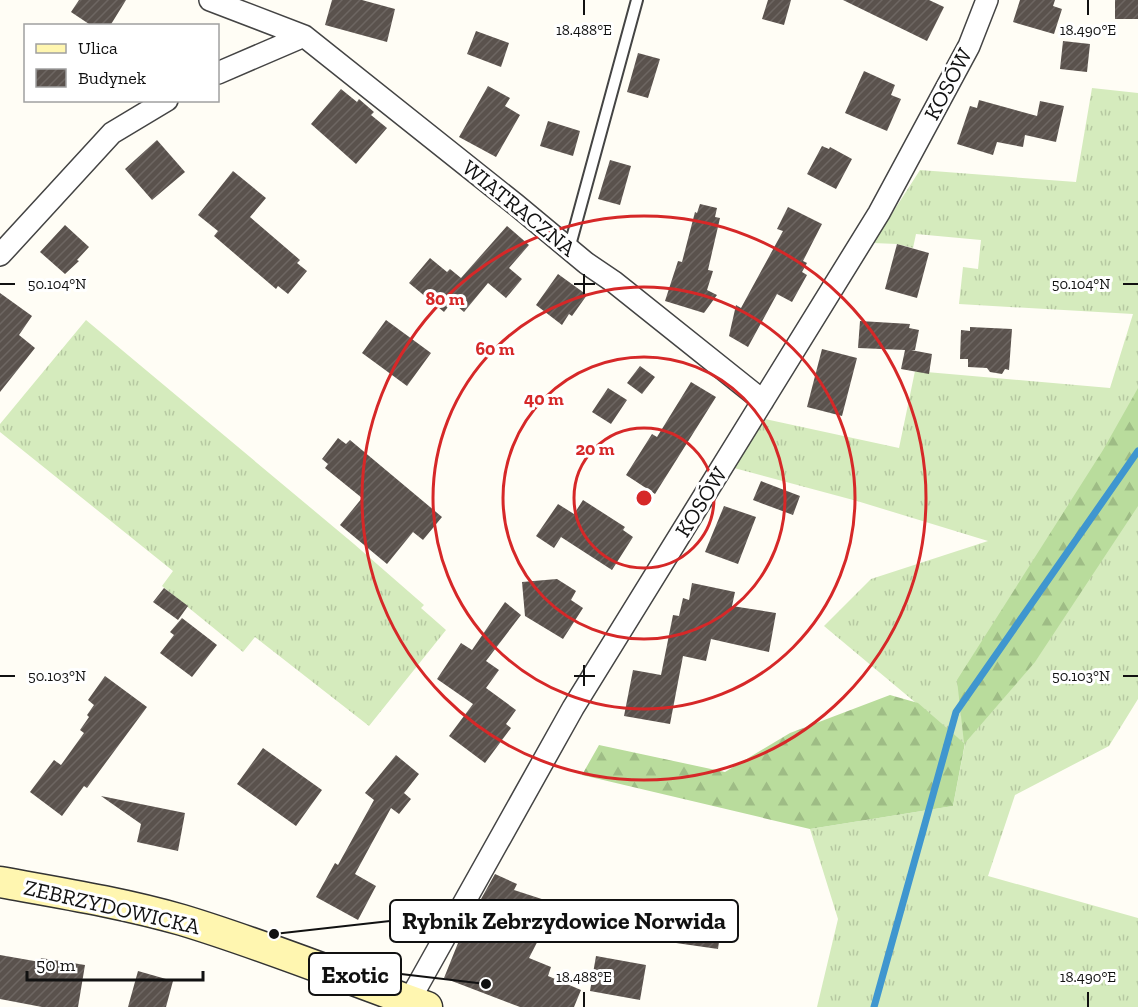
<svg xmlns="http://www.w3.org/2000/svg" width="1138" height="1007" font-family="'Zilla Slab',serif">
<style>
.grass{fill:url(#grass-tufts)}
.forest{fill:url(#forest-firs)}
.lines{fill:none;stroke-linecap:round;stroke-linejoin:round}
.stream{stroke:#3f96cf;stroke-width:7}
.building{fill:url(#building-hatch)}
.lane-casing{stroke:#444;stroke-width:14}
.street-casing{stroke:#444;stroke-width:24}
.secondary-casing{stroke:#333;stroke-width:33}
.lane{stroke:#fff;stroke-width:10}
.street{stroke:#fff;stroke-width:21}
.secondary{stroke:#fff6b0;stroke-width:30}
.ticks{fill:none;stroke:#111;stroke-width:2}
.ring{fill:none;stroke:#d62828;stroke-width:3}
.labels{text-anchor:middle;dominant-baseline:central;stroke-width:6;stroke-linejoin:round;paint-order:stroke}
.street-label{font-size:22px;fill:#111;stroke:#fff}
.ticks-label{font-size:15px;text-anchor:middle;fill:#111;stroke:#fff;stroke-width:6;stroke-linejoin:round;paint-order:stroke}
.centre{fill:#d62828;stroke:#fff;stroke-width:3}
.ring-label{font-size:18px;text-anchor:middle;font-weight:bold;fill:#d62828;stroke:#fff;stroke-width:6;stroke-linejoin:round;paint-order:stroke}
.leader{fill:none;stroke:#111;stroke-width:2}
.callout-dot{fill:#111;stroke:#fff;stroke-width:2}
.callout{fill:#fff;stroke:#111;stroke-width:2}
.callout-label{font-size:24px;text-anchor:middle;font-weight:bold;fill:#111}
</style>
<defs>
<pattern id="grass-tufts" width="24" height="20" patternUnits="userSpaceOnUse" patternTransform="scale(1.5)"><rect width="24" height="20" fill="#d5ebbd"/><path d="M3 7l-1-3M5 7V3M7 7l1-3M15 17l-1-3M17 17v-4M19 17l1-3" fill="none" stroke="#b6c8a1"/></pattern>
<pattern id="forest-firs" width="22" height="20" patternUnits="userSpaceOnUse" patternTransform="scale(1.5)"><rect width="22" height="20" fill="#b9dc9c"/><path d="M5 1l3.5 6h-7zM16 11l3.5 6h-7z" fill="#9ebc85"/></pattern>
<pattern id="building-hatch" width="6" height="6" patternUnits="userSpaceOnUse" patternTransform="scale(1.5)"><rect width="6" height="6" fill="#5a524d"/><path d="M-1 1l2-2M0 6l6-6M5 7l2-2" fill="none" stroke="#6d6662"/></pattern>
</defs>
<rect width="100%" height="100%" fill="#fffdf5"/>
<path class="grass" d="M1092 88 1138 93V699L1109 746 1015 795 988 876 1138 918V1007H817L838 919 810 829 953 806 965 744 824 626 871 579 988 541 857 501 734 468 765 419 899 448 915 371 1110 388 1133 314 959 304 963 267 978 269 981 240 916 234 913 248 897 244 873 243 920 170 1076 182Z
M86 320 354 544 424 605 421 608 446 630 369 726 255 637 243 652 162 586 173 571 0 432V424Z"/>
<path class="forest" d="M1138 388V506L1035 662 965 743 953 806 810 829 582 775 599 745 725 772 790 733 890 695 918 703 964 743 957 680 1103 450Z"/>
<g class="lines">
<path class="stream" d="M874 1007 956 712 1138 451"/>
</g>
<path class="building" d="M79 0H126L110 26H92L71 12Z
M332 0H362L395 9 387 42 325 25Z
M768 0H791L784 25 762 19Z
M843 0H929L944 7 927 41Z
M1020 0H1055L1053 6 1062 9 1054 34 1013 22Z
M1115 0H1138V19H1115Z
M476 31 509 43 501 67 467 54Z
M1063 41 1090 44 1087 72 1060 69Z
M638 53 660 59 648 98 627 92Z
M864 71 895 85 891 95 901 99 887 131 845 113Z
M488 86 510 98 505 106 520 115 496 157 459 137Z
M341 89 357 102 359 99 374 112 371 115 387 128 356 164 311 124Z
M979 100 1037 116 1040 101 1064 106 1056 142 1025 135 1023 147 997 142 993 155 957 144 970 106 977 108Z
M548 121 580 131 573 156 540 146Z
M157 140 185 172 152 200 125 169Z
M822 146 829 149 830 147 852 159 836 189 807 174Z
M610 160 631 166 620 205 598 199Z
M233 171 266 198 250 217 300 260 297 263 307 271 288 294 278 286 276 289 214 236 218 231 198 215Z
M700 204 717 208 715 217 720 218 708 270 713 271 707 290 717 295 704 313 665 301 678 261 682 262 695 212 697 213Z
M788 207 822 224 803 261 807 263 802 272 807 275 792 302 777 294 748 347 729 336 736 305 741 308 783 231 777 229Z
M65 225 89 247 77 260 79 261 65 274 40 252Z
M507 226 529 245 509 268 522 279 506 298 488 283 464 312 452 302 444 312 409 283 430 258 447 272 450 269 461 278Z
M897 244 929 253 917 298 885 289Z
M558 274 587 295 572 316 569 314 562 325 536 305Z
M0 293 32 316 19 335 35 348 0 392Z
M386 320 431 353 407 386 362 353Z
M860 321 910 324 909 328 919 330 915 350H911L932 354 929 374 901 369 905 350 858 348Z
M970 327 1012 329 1009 370 1005 369 1002 374 990 372 987 368 968 367V359H960L961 330 970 331Z
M822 349 857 358 842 416 807 407Z
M640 366 655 377 642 394 627 383Z
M691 382 716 397 655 494 626 475 652 434 657 437Z
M608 388 627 400 611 424 592 412Z
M338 438 346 444 350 440 442 517 423 540 413 532 387 564 340 525 362 498 325 468 328 464 322 459Z
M761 481 800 496 793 515 753 500Z
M583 500 625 527 623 530 633 537 612 570 561 537 554 548 536 536 558 504 574 514Z
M724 506 756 517 738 564 705 552Z
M557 579 576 591 571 600 583 608 563 639 525 616 522 582Z
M692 583 735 592 732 606 776 613 769 652 711 639 706 661 683 656 670 724 624 716 633 670 661 675 673 615 679 616 683 598 689 600Z
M164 588 188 606 178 620 153 602Z
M505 602 521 615 486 661 499 670 486 688 516 710 506 724 511 728 485 763 449 736 473 704 437 679 461 643 472 650Z
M182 618 217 645 192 677 160 653 174 635 170 632Z
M105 676 147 707 87 788 84 786 62 816 30 792 54 760 61 765 84 733 80 730 89 717 87 715 94 705 88 700Z
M263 748 322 790 296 826 237 784Z
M396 755 419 774 404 793 411 799 399 814 391 808 355 874 376 886 358 920 316 897 335 863 338 865 374 800 365 793Z
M101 796 185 813 178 851 137 842 141 824Z
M495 874 517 884 514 890 554 903 555 900 589 913 582 932 548 921 529 958 551 967 548 976 581 990 574 1007H520L444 978 462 933Z
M681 905 715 910 712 927 721 928 718 949 676 943Z
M0 955 40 962 41 958 85 965 78 1007H42L0 999Z
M596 956 646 965 640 1000 590 991Z
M138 971 173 981 166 1007H128Z"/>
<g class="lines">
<defs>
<path id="lane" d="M569 249 637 0"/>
<path id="street" d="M210 0 304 36 515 204 586 263 614 282 763 401
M218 73 304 36
M0 255 112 133 167 100
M409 1001 573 708 879 213 969 46 987 0"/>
<path id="secondary" d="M0 882C61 893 123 903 182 920 265 945 345 978 427 1007"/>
</defs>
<use href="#lane" class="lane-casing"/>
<use href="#street" class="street-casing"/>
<use href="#secondary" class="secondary-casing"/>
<use href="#lane" class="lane"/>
<use href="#street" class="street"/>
<use href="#secondary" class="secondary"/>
</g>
<path class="ticks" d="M584 0V15M1088 0V15M584 274V295M0 284H15M574 284H595M1123 284H1138M584 665V686M0 676H15M574 676H595M1123 676H1138M584 992V1007M1088 992V1007"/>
<g class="ring">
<circle cx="644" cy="498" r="70"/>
<circle cx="644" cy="498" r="141"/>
<circle cx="644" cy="498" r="211"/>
<circle cx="644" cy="498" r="282"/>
</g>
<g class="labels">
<g class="street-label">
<text transform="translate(948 84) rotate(-62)">KOSÓW</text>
<text transform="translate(519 208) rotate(39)">WIATRACZNA</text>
<text transform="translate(701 502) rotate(-58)">KOSÓW</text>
<text transform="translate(112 907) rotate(13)">ZEBRZYDOWICKA</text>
</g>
</g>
<g class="ticks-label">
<text x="584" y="35">18.488°E</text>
<text x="1088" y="35">18.490°E</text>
<text x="57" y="289">50.104°N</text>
<text x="1081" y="289">50.104°N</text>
<text x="57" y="681">50.103°N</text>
<text x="1081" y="681">50.103°N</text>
<text x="584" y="982">18.488°E</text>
<text x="1088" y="982">18.490°E</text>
</g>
<circle cx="644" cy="498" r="9" class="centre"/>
<g class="ring-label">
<text x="445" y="305">80 m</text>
<text x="495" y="355">60 m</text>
<text x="544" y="405">40 m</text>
<text x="595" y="455">20 m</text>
</g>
<path class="leader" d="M274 934L390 921M486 984L401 974"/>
<g class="callout-dot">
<circle cx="274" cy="934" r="6"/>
<circle cx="486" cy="984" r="6"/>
</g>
<g class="callout">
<rect x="390" y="900" width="348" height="42" rx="6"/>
<rect x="309" y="953" width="92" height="42" rx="6"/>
</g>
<g class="callout-label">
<text x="564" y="929">Rybnik Zebrzydowice Norwida</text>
<text x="355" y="983">Exotic</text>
</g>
<rect x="24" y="24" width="195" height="78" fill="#ffffff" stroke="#a0a0a0" stroke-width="1.5"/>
<rect x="36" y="44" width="30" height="9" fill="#fff6b0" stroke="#a0a0a0" stroke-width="1.5"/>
<text x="78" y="54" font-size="18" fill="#111111">Ulica</text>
<rect x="36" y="69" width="30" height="18" fill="url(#building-hatch)" stroke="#a0a0a0" stroke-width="1.5"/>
<text x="78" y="84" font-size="18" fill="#111111">Budynek</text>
<path d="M27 971v9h176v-9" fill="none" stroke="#111111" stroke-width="3"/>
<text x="36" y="971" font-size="18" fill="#111111" stroke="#ffffff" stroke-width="4.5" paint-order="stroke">50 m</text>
</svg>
